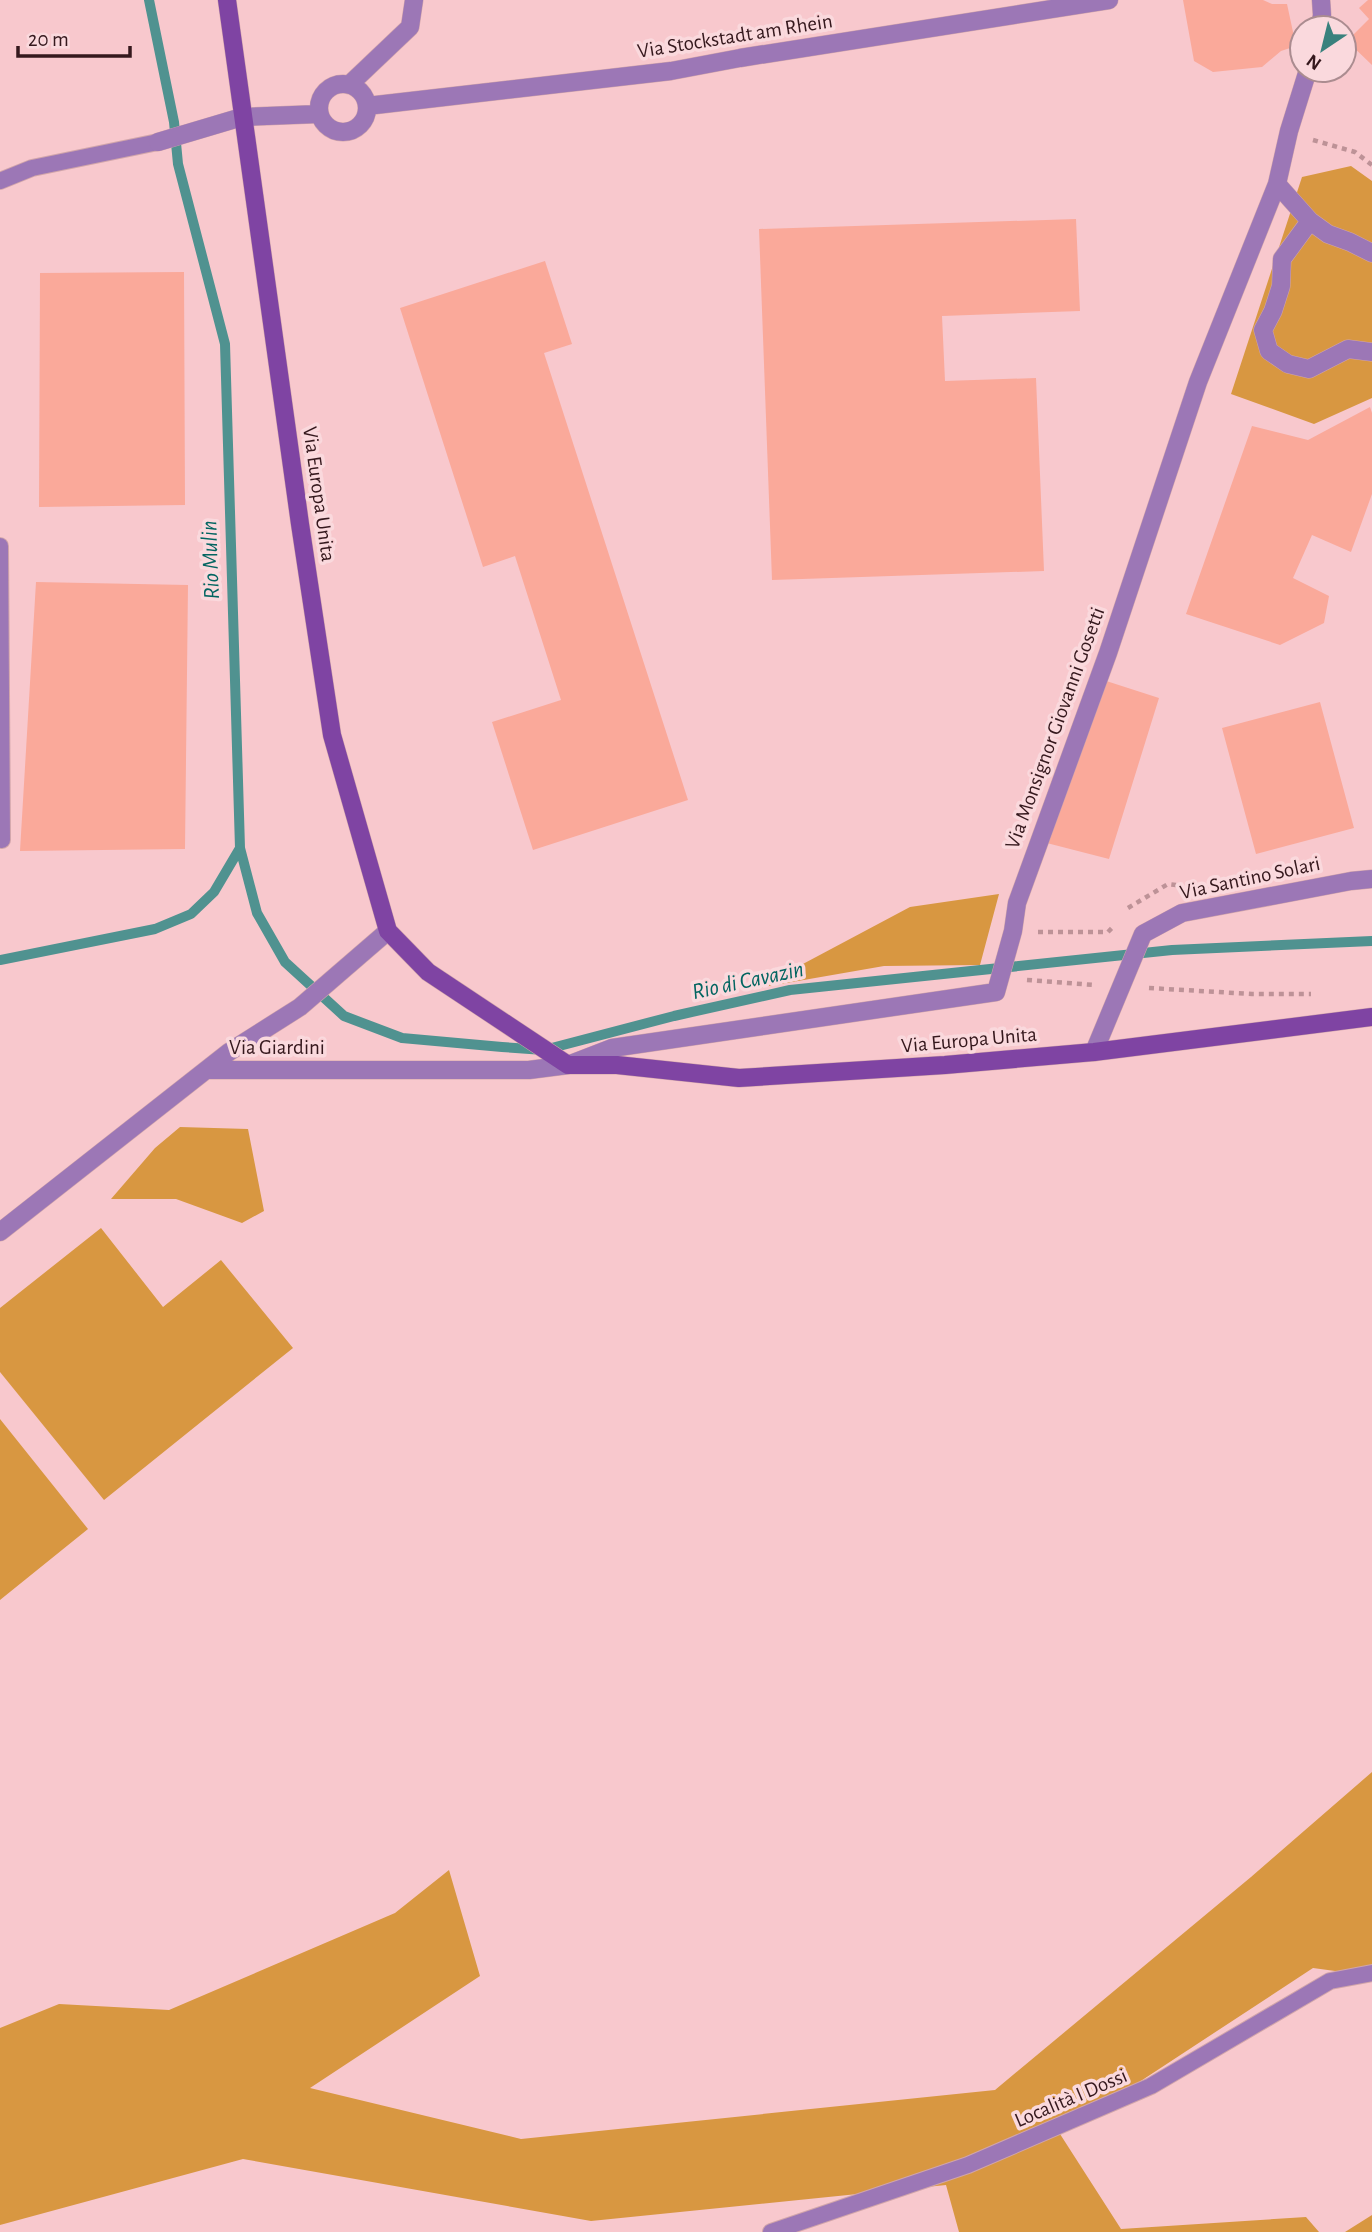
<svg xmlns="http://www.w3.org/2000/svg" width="1372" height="2232" font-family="'Alegreya Sans',sans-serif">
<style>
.green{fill:#d89741}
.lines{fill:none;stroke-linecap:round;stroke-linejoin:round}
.stream{stroke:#509290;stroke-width:10}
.building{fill:#faa99a}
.lane-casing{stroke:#d1a5aa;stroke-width:18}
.street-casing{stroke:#d1a5aa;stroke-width:19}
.secondary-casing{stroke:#d1a5aa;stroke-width:19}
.path{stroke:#bd9297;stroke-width:4.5;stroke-dasharray:5 5;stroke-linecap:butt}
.lane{stroke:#9c77b6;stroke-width:16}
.street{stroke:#9c77b6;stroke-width:18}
.secondary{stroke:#7f44a3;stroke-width:18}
.labels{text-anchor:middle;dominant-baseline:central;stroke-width:7;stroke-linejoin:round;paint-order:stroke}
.street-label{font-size:21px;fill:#35181d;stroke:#fad9dd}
.water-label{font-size:23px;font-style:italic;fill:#026561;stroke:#fad9dd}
</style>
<rect width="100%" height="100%" fill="#f8c8cd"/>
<path class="green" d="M1351 166 1372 181V398L1314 424 1231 394 1302 177Z
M999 894 980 965 884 966 758 988 910 907Z
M180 1127 248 1129 264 1211 242 1223 176 1199H111L155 1148Z
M101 1228 163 1307 221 1260 293 1348 104 1500 0 1372V1308Z
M0 1419 88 1529 0 1600Z
M1372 1772V1976L1313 1968 1060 2134 1121 2229 1306 2217 1319 2232H959L946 2185 591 2221 243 2159 0 2225V2028L59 2004 169 2010 395 1913 449 1870 480 1976 310 2088 521 2139 995 2090 1251 1877Z
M1372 2215V2232H1345Z"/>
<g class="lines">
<path class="stream" d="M240 848 257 913 285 962 344 1016 402 1038 502 1047 544 1050 674 1016 790 990 1172 950 1372 941
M0 960 155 929 191 914 214 892 240 848 225 344 178 164 174 122 149 0"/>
</g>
<path class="building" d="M1183 0H1263L1272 4H1287L1296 46 1281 51 1262 67 1213 72 1194 61Z
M1368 0H1372V65L1347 41 1369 19 1359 8Z
M1076 219 1080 311 942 316 945 381 1036 378 1044 571 772 580 759 229Z
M545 261 572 344 544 353 688 800 533 850 492 722 561 700 515 556 483 567 400 308Z
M184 272 185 505 39 507 40 273Z
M1370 407 1372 413V494L1351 552 1312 535 1293 578 1329 596 1324 623 1280 645 1186 614 1252 426 1308 440Z
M36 582 188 585 185 849 20 851Z
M1097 678 1159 698 1109 859 1039 841Z
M1320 702 1354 828 1256 854 1222 728Z"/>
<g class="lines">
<defs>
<path id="lane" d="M0 181 32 168 158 142
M0 546 2 840
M771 2232 968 2165 1151 2086 1330 1981 1372 1973"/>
<path id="street" d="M1320 28 1322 15 1321 0
M319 108a24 24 0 1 1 48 0a24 24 0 1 1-48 0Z
M349 85 410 27 414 0
M367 106 671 71 740 58 1109 0
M158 142 242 117 319 114
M1277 184 1310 221 1328 234 1350 242 1372 253
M1310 221 1282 259 1281 286 1273 311 1263 330 1269 351 1288 364 1309 369 1348 349 1372 352
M1094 1052 1143 934 1182 913 1351 881 1372 879
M209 1070H529L568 1065 612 1048 996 992 1013 931 1017 903 1108 653 1198 382 1277 184 1289 131 1308 70
M0 1232 229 1052 300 1007 388 931"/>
<path id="secondary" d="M227 0 300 524 332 735 388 931 428 972 568 1065H617L739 1078 945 1065 1094 1052 1372 1017"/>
</defs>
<use href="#lane" class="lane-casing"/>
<use href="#street" class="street-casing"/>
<use href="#secondary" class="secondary-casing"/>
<path class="path" d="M1313 140 1355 152 1372 165
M1128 908 1168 884 1176 885
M1038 932H1108L1114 926
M1027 980 1095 985
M1149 988 1252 994H1311"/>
<use href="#lane" class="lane"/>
<use href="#street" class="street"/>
<use href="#secondary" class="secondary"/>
</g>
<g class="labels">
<g class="street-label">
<text transform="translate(735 36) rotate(-9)">Via Stockstadt am Rhein</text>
<text transform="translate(319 494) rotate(82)">Via Europa Unita</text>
<text transform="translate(1055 728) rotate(-70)">Via Monsignor Giovanni Gosetti</text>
<text transform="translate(1250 878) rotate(-12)">Via Santino Solari</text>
<text transform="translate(969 1040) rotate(-5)">Via Europa Unita</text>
<text x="277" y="1047">Via Giardini</text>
<text transform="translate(1071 2098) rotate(-23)">Località I Dossi</text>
</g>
<g class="water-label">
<text transform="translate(211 560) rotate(-92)">Rio Mulin</text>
<text transform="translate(748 981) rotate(-12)">Rio di Cavazin</text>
</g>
</g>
<g transform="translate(1323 49) rotate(215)"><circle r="33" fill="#fad9dd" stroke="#ab8c90" stroke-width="2"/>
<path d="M0-5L12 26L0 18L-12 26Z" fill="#39817d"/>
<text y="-10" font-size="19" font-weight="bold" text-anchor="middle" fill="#35181d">N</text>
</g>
<path d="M18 46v10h112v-10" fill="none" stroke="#35181d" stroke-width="3.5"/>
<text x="28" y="46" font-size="21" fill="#35181d" stroke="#fad9dd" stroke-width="5" paint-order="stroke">20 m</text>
</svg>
